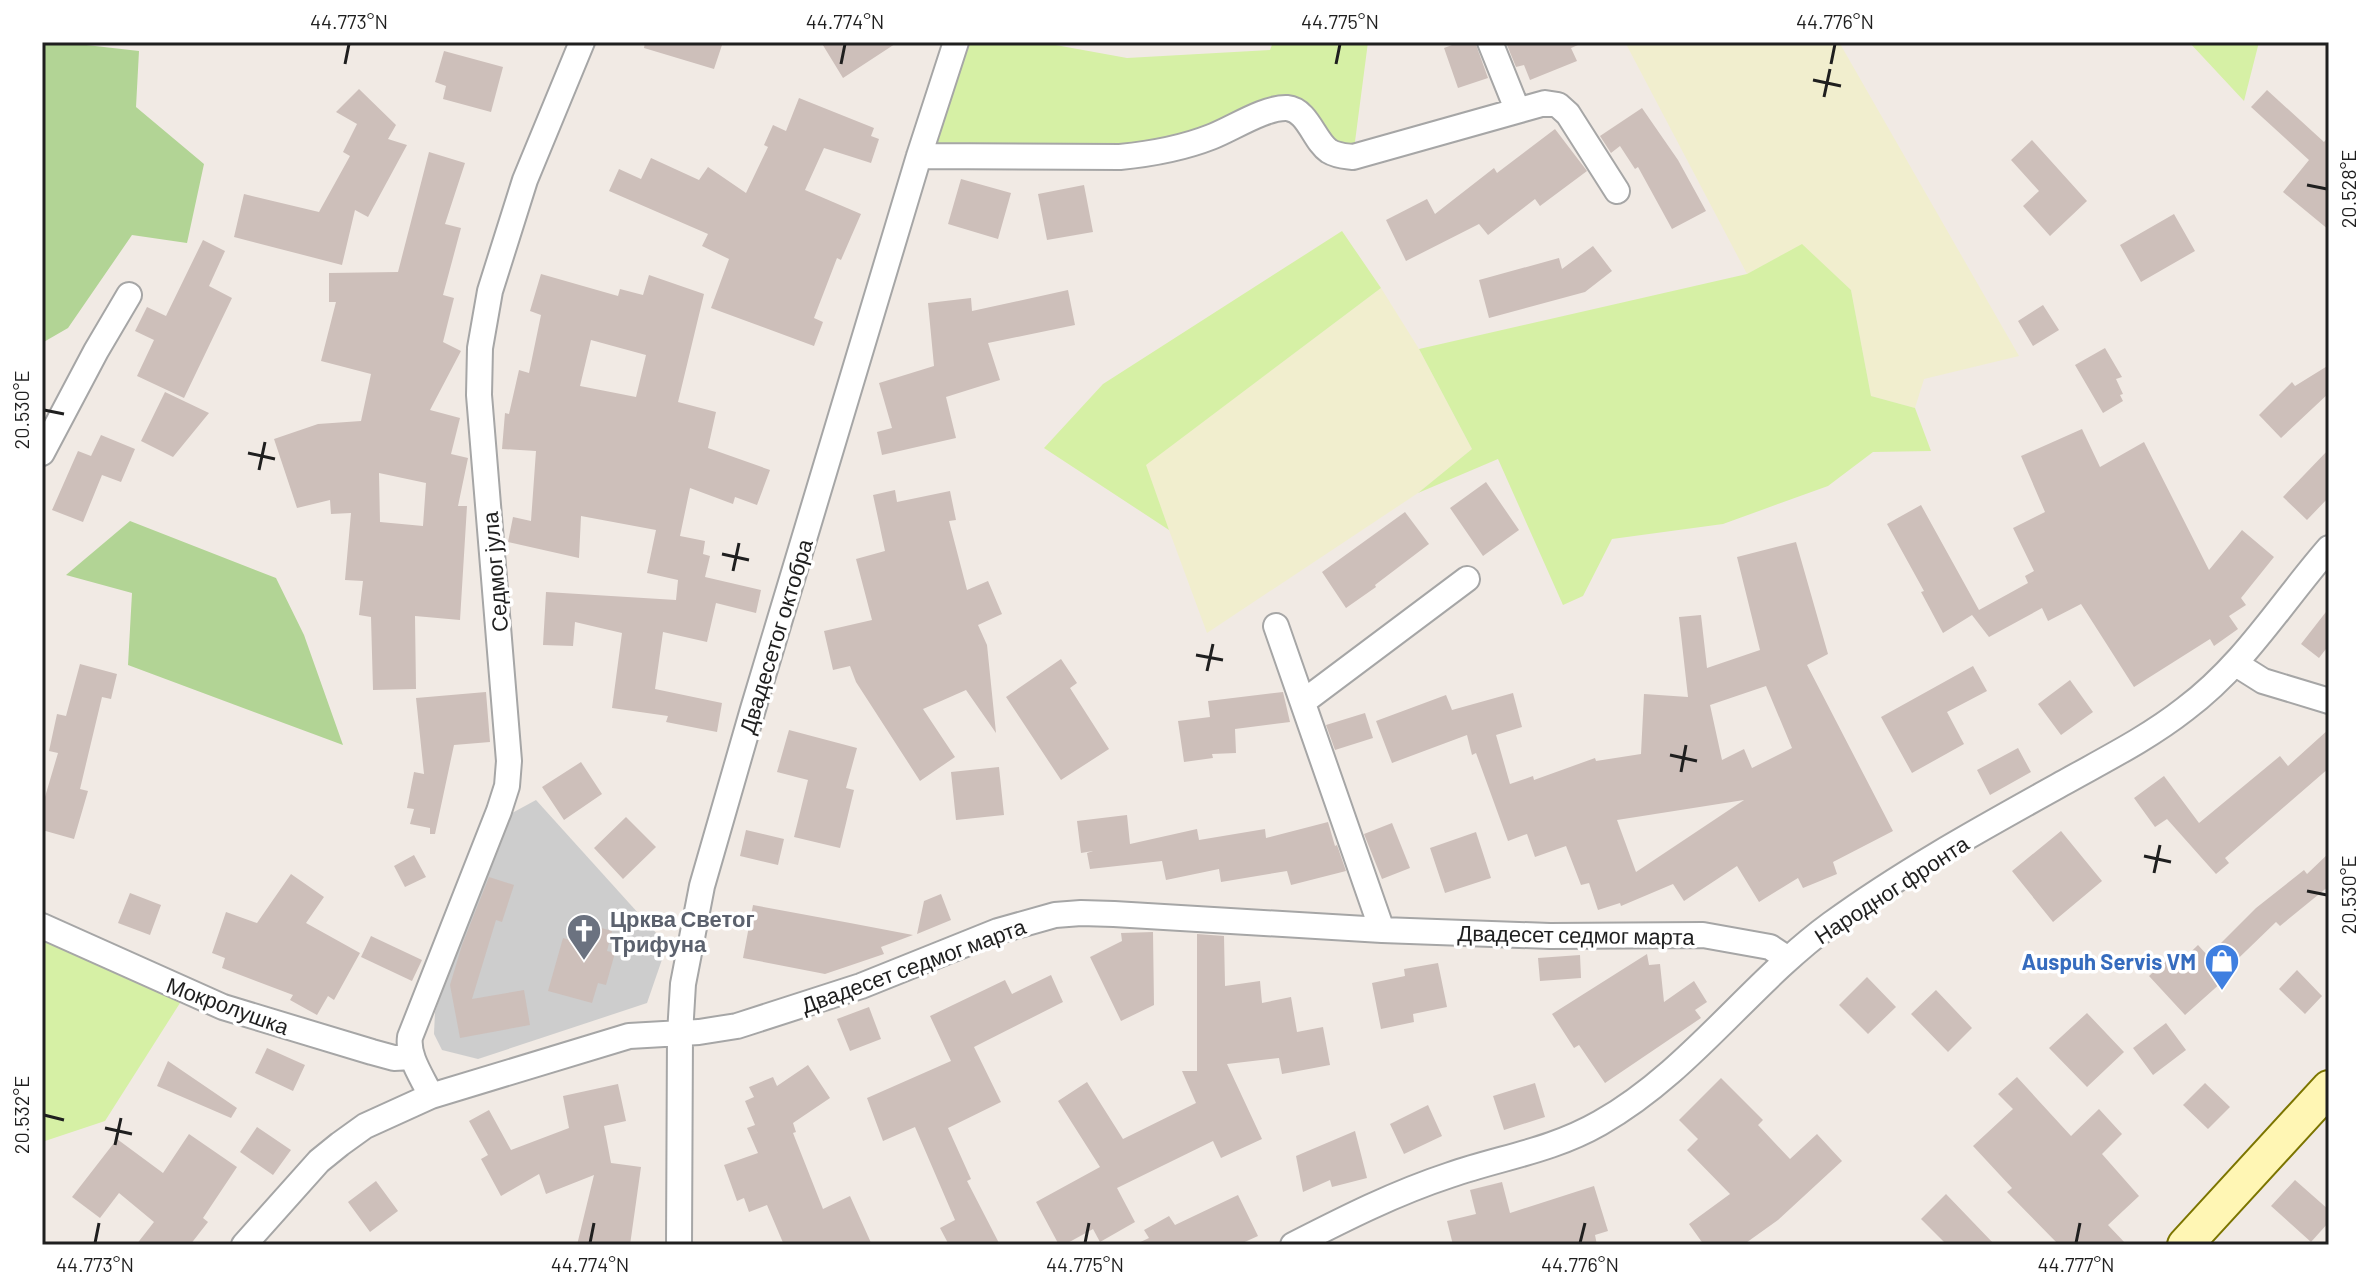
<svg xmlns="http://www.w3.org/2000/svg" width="2371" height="1287" font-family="Barlow,sans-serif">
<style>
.religious{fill:#cdcdcd}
.farmland{fill:#f1eece}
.grass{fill:#d6f0a5}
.forest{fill:#b2d495}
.building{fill:#cdbfba;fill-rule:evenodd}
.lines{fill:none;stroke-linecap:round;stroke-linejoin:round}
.minor-casing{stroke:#a6a6a6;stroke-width:28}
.secondary-casing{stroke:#7c7500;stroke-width:38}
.minor{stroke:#fff;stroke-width:24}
.secondary{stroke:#fff6b4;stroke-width:34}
.ticks{fill:none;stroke:#1f1f1f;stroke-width:3}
.labels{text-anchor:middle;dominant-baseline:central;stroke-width:7;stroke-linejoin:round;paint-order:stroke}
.street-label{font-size:22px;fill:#1f1f1f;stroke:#fff}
.worship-label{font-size:22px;font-weight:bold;fill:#5b616d;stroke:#fff;text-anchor:start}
.shop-label{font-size:22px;font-weight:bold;fill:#366cbe;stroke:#fff;text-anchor:end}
.neatline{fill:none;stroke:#1f1f1f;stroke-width:3}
.ticks-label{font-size:20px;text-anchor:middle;fill:#1f1f1f}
</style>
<rect width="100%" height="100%" fill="#f1eae4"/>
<path class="religious" d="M536 800 667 945 647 1003 478 1059 442 1050 434 1034 435 1012 503 818Z"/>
<path class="farmland" d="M1625 42H1839L2019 356 1924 379 1915 408 1871 396 1851 290 1802 245 1747 274Z
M1381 288 1419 349 1472 449 1418 493 1207 633 1145 465Z"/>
<path class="grass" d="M956 42H1039L1127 58 1270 50 1273 42H1368L1353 157 1300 114 1144 155 919 156Z
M2189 42H2259L2244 101Z
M1342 231 1381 288 1146 465 1169 530 1044 448 1103 384Z
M1802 244 1851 290 1871 396 1915 408 1931 451 1873 452 1828 486 1723 524 1612 539 1583 596 1563 605 1498 459 1418 493 1472 449 1419 349 1747 274Z
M42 933 187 992 105 1121 42 1142V1030L44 1029 42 1025Z"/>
<path class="forest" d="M42 42H60L139 51 136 107 204 164 187 243 132 235 68 328 42 343Z
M130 521 276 578 304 635 343 745 128 665 132 593 66 575Z"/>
<path class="building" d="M645 42H723L714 69 644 48Z
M821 42H898L843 78Z
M1460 42H1475L1488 78 1458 88 1444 48Z
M1514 42H1578V45L1571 48 1577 61 1530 80 1524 65 1516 67 1507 45Z
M444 51 503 67 491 112 443 99 446 86 435 82Z
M359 89 396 125 388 139 407 145 368 217 355 210 342 265 234 237 244 194 319 212 350 156 343 152 357 124 336 112Z
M2267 90 2324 142 2329 136V230L2283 192 2309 160 2251 107Z
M799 98 874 128 871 136 879 139 871 163 824 148 805 190 861 214 841 260 837 258 814 318 823 322 814 346 711 308 729 259 702 246 708 234 609 191 619 169 641 179 651 158 699 180 708 167 746 193 768 147 764 145 773 125 786 131Z
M1642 108 1678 160 1706 211 1672 229 1638 167 1635 169 1620 146 1611 153 1600 136Z
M1555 129 1587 171 1540 206 1535 199 1488 235 1479 224 1406 261 1386 220 1427 199 1435 214 1494 168 1497 173Z
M2032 140 2087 201 2050 236 2023 206 2039 191 2011 160Z
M429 152 465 163 445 224 461 228 443 295 454 298 443 342 461 351 430 410 460 418 451 454 468 458 458 506H467L460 620 415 616 416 689 373 690 371 617 359 615 363 581 345 580 351 513 331 514 330 500 297 508 274 439 318 424 361 421 371 374 321 361 336 302H329V273L398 272ZM379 473 426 483 423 526 380 522Z
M961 179 1011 193 998 239 948 224Z
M1084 185 1093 232 1047 240 1038 194Z
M2174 214 2195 251 2141 282 2120 245Z
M203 240 225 251 209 286 232 298 184 398 137 376 154 340 135 331 147 307 166 316Z
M1593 246 1612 271 1585 292 1489 318 1479 280 1559 258 1562 269Z
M541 274 618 296 620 289 643 295 649 275 704 294 678 402 716 412 708 448 770 470 757 505 735 497 733 504 690 488 680 536 705 541 703 554 710 556 705 577 761 590 756 613 716 603 707 642 663 632 655 689 722 703 717 732 666 722 668 716 612 708 622 633 575 622 573 646 543 645 546 592 676 600 678 580 647 573 656 530 581 516 579 558 508 542 513 517 531 521 536 451 502 449 505 413 509 414 519 370 529 373 541 315 530 311ZM591 340 646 355 636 397 580 386Z
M1068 290 1075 325 988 343 1000 380 946 397 956 438 882 455 877 432 892 428 879 383 934 366 928 303 971 298 972 311Z
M2043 305 2059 330 2033 346 2018 321Z
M2105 348 2122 377 2116 379 2123 394 2120 395 2123 401 2103 413 2075 365Z
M2329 365V393L2281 438 2259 415 2292 382 2295 386Z
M165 392 209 413 173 457 141 441Z
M2082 429 2100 467 2144 442 2209 570 2242 530 2274 557 2241 598 2246 605 2229 616 2238 629 2214 646 2210 639 2134 687 2081 604 2048 621 2042 608 1989 637 1972 615 1943 633 1921 592 1924 591 1887 524 1921 505 1979 610 2028 583 2025 576 2034 571 2013 528 2045 512 2021 456Z
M101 435 135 449 121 482 102 475 83 522 52 510 78 451 91 456Z
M2329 449V497L2307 520 2283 497Z
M1486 482 1519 530 1483 556 1450 508Z
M895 490 897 502 950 491 956 520 949 521 967 590 988 581 1002 614 978 625 987 645 996 733 966 690 923 709 955 757 920 781 856 682 850 666 833 670 824 631 872 620 856 559 885 551 873 495Z
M1405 512 1429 544 1375 585 1376 587 1346 608 1322 572Z
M1796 542 1828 654 1807 665 1893 831 1833 862 1837 874 1803 888 1798 878 1759 902 1737 866 1684 901 1673 884 1621 906 1620 903 1598 910 1589 883 1581 885 1566 846 1535 857 1527 834 1508 841 1476 753 1472 755 1467 735 1392 763 1376 721 1446 695 1452 710 1513 693 1522 727 1496 735 1510 784 1533 776 1534 780 1595 758 1596 761 1641 754 1644 694 1688 697 1679 617 1701 615 1707 668 1760 650 1737 557ZM1766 686 1792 748 1752 768 1744 749 1722 760 1710 705ZM1744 800 1636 872 1617 820Z
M2329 608V645L2319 658 2301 644Z
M1061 659 1077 683 1070 688 1109 749 1061 780 1006 697Z
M80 664 117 674 111 699 102 697 80 789 88 791 74 839 42 830V807L58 753 49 751 57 714 66 716Z
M1973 666 1987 691 1947 712 1964 744 1912 773 1881 717Z
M2070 680 2093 712 2061 735 2038 704Z
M486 692 490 742 454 745 435 834H430V828L410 824 414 809 407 808 414 772 424 774 416 698Z
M1283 692 1290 722 1235 729 1236 753 1212 754 1213 758 1184 762 1178 721 1210 717 1208 701Z
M1365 713 1373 738 1335 750 1326 725Z
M2329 729V768L2225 858 2229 863 2216 874 2167 819 2155 827 2134 798 2164 776 2199 823 2280 756 2288 766Z
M789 730 857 748 846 788 854 790 840 848 794 837 808 780 777 772Z
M2018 748 2031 772 1990 795 1977 770Z
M581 762 602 794 564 820 542 787Z
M999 767 1004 815 956 820 951 772Z
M1127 815 1130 844 1197 829 1199 840 1265 829 1266 838 1328 822 1335 846 1337 845 1346 871 1291 885 1287 871 1221 882 1219 869 1166 880 1162 861 1090 869 1087 853 1093 851 1081 853 1077 821Z
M626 817 656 847 623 879 594 848Z
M1392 823 1410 868 1382 879 1364 834Z
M746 830 784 839 778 865 740 856Z
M2061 831 2102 881 2053 922 2012 871Z
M1476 832 1491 878 1445 893 1430 848Z
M2329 853V886L2280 926 2276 922 2218 978 2222 982 2185 1015 2149 976 2168 959 2175 967 2198 945 2208 956 2256 908 2304 870 2307 874Z
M414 855 426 877 405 887 394 866Z
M291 874 324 897 306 923 360 953 334 1000 328 996 317 1015 290 1000 293 995 222 968 225 958 212 953 226 912 257 923Z
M489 877 514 885 502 922 496 920 472 999 524 990 530 1025 460 1038 450 985 462 945Z
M130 893 161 905 150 935 118 923Z
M941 894 951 920 917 934 924 901Z
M753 905 850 923 913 935 881 947 884 954 825 974 743 958Z
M580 922 612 931 607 951 615 953 606 985 598 983 592 1003 548 991 563 938 574 941Z
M1153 932 1154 1005 1121 1021 1090 957 1122 941 1121 933Z
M1197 934 1224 936 1225 986 1260 981 1262 1003 1291 997 1297 1032 1323 1027 1330 1065 1282 1074 1279 1058 1227 1064 1262 1139 1221 1158 1213 1141 1117 1188 1135 1222 1100 1242 1093 1229 1064 1245H1059L1036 1202 1100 1167 1058 1101 1087 1082 1123 1139 1196 1103 1182 1071H1197Z
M371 936 422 960 412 981 361 957Z
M1647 954 1649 965 1660 964 1664 1002 1694 981 1707 1002 1695 1010 1701 1018 1605 1083 1579 1045 1574 1048 1552 1014Z
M1580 955 1581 978 1540 981 1538 958Z
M1438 963 1447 1007 1413 1014 1414 1022 1381 1029 1372 983 1405 976 1404 969Z
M2297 970 2322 996 2305 1014 2279 989Z
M1051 975 1063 1002 974 1047 1001 1102 948 1128 971 1179 967 1181 1000 1245H949L940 1228 955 1220 915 1127 883 1141 867 1098 951 1061 930 1016 1005 980 1012 994Z
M1867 977 1896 1007 1868 1034 1839 1005Z
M1936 990 1972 1028 1948 1052 1911 1014Z
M869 1007 881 1039 850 1051 837 1019Z
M2087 1013 2124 1052 2087 1087 2049 1048Z
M2166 1023 2186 1050 2153 1075 2133 1048Z
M267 1048 305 1065 293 1091 255 1073Z
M168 1061 237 1108 231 1118 157 1086Z
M808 1065 830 1098 793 1123 796 1132 793 1133 823 1209 850 1196 872 1245H784L767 1205 749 1212 744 1198 737 1201 724 1165 758 1153 747 1128 755 1125 745 1101 754 1097 749 1087 773 1077 777 1086Z
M2017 1077 2071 1136 2099 1109 2122 1134 2102 1154 2139 1196 2108 1225 2127 1245H2059L2007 1192 2012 1188 1973 1146 2013 1109 1998 1094Z
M1721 1078 1763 1120 1758 1125 1790 1159 1817 1134 1842 1161 1778 1220 1743 1245H1704L1689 1224 1730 1194 1687 1150 1698 1139 1679 1120Z
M1535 1083 1545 1117 1504 1130 1493 1096Z
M2205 1083 2230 1107 2208 1129 2183 1105Z
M618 1084 626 1121 604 1126 611 1163 641 1167 630 1245H577L594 1175 546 1194 539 1174 501 1196 481 1159 488 1155 469 1121 489 1110 511 1150 569 1128 563 1096Z
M1428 1105 1442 1136 1404 1154 1390 1124Z
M257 1127 291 1150 273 1175 240 1152Z
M1355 1131 1367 1178 1332 1187 1330 1180 1303 1192 1296 1156Z
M189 1134 237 1167 203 1218 208 1222 190 1245H136L154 1222 119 1193 100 1218 72 1197 117 1139 163 1173Z
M2295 1180 2329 1210V1222L2311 1242 2271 1206Z
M376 1181 398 1211 370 1232 348 1202Z
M1502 1182 1510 1213 1594 1186 1608 1231 1595 1235 1597 1245H1453L1447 1221 1476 1214 1470 1190Z
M1946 1194 1995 1245H1947L1921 1219Z
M1238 1195 1258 1236 1238 1245H1134L1149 1238 1144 1230 1169 1216 1175 1225Z"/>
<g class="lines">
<defs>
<path id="minor" d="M1490 42 1517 109
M919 156 1120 157C1150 154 1183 148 1211 137 1232 129 1265 107 1287 108 1308 110 1314 141 1329 151 1337 156 1345 156 1353 157L1545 103 1558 105 1568 114 1617 191
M42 453 96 351 129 295
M1276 626 1382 930
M2236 664 2263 681 2329 701
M1303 702 1467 579
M42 926 223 1007 372 1052 394 1058 412 1057
M431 1096C423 1078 407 1057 410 1037L499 811 507 786 509 761 479 395 480 348 490 291 525 180 582 42
M244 1245 319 1161 340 1144 365 1126 431 1096 629 1036 699 1032 737 1026 861 986 998 931 1055 915 1081 913 1114 914 1382 930 1550 936 1703 935 1770 947 1788 959
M679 1245 680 1034 683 984 702 886 753 709 919 156 956 42
M1293 1245C1344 1219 1395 1193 1450 1175 1502 1157 1551 1151 1600 1123 1690 1072 1749 984 1831 924 1905 870 1986 826 2065 782 2106 759 2148 738 2185 709 2245 664 2281 603 2329 548"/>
<path id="secondary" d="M2185 1245 2329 1088"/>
</defs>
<use href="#minor" class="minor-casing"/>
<use href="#secondary" class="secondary-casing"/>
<use href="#minor" class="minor"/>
<use href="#secondary" class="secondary"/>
</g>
<path class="ticks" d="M345 64 349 44M841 64 845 44M1336 64 1340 44M1831 64 1835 44M1813 80 1841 86M1824 97 1830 69M2307 185 2327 189M44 410 64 414M248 453 275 459M259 470 265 442M722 554 749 560M733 571 739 543M1196 655 1223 660M1207 671 1213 644M1670 755 1697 761M1681 772 1686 745M2144 856 2171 862M2154 873 2160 845M2307 891 2327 895M44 1115 64 1120M105 1128 132 1134M115 1145 121 1118M95 1243 99 1223M590 1243 594 1223M1085 1243 1089 1223M1580 1243 1585 1223M2076 1243 2080 1223"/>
<defs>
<symbol id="church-pin" viewBox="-11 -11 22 30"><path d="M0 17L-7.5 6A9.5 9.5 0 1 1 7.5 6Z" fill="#6b7280" stroke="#fff"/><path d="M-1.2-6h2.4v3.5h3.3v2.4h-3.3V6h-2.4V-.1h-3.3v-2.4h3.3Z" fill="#fff"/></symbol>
<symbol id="shop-pin" viewBox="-11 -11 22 30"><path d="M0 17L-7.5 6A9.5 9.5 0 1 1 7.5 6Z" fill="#3f7fe0" stroke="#fff"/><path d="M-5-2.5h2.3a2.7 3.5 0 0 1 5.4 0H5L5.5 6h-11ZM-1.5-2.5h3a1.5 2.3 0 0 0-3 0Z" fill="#fff"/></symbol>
</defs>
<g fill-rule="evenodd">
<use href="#church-pin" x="564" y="911" width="40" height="54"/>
<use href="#shop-pin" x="2202" y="941" width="40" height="54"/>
</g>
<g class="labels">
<g class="street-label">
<text transform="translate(494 572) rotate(-95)">Седмог јула</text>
<text transform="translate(775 636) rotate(-73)">Двадесетог октобра</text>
<text transform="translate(1891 889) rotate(-33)">Народног фронта</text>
<text transform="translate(1576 934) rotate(1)">Двадесет седмог марта</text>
<text transform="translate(913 965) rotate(-20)">Двадесет седмог марта</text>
<text transform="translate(228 1005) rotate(20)">Мокролушка</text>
</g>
<g class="worship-label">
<text x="610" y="918">Црква Светог<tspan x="610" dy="25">Трифуна</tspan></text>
</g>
<g class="shop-label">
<text x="2196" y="961">Auspuh Servis VM</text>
</g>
</g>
<rect width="2371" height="1287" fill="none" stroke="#ffffff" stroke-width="88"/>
<rect x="44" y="44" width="2283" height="1199" class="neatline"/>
<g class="ticks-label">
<text x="349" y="29">44.773°N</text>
<text x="845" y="29">44.774°N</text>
<text x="1340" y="29">44.775°N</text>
<text x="1835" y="29">44.776°N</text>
<text transform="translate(2349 189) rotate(-90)" y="7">20.528°E</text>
<text transform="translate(22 410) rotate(-90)" y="7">20.530°E</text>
<text transform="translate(2349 895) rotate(-90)" y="7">20.530°E</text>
<text transform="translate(22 1115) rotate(-90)" y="7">20.532°E</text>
<text x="95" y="1272">44.773°N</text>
<text x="590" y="1272">44.774°N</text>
<text x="1085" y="1272">44.775°N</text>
<text x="1580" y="1272">44.776°N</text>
<text x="2076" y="1272">44.777°N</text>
</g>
</svg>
